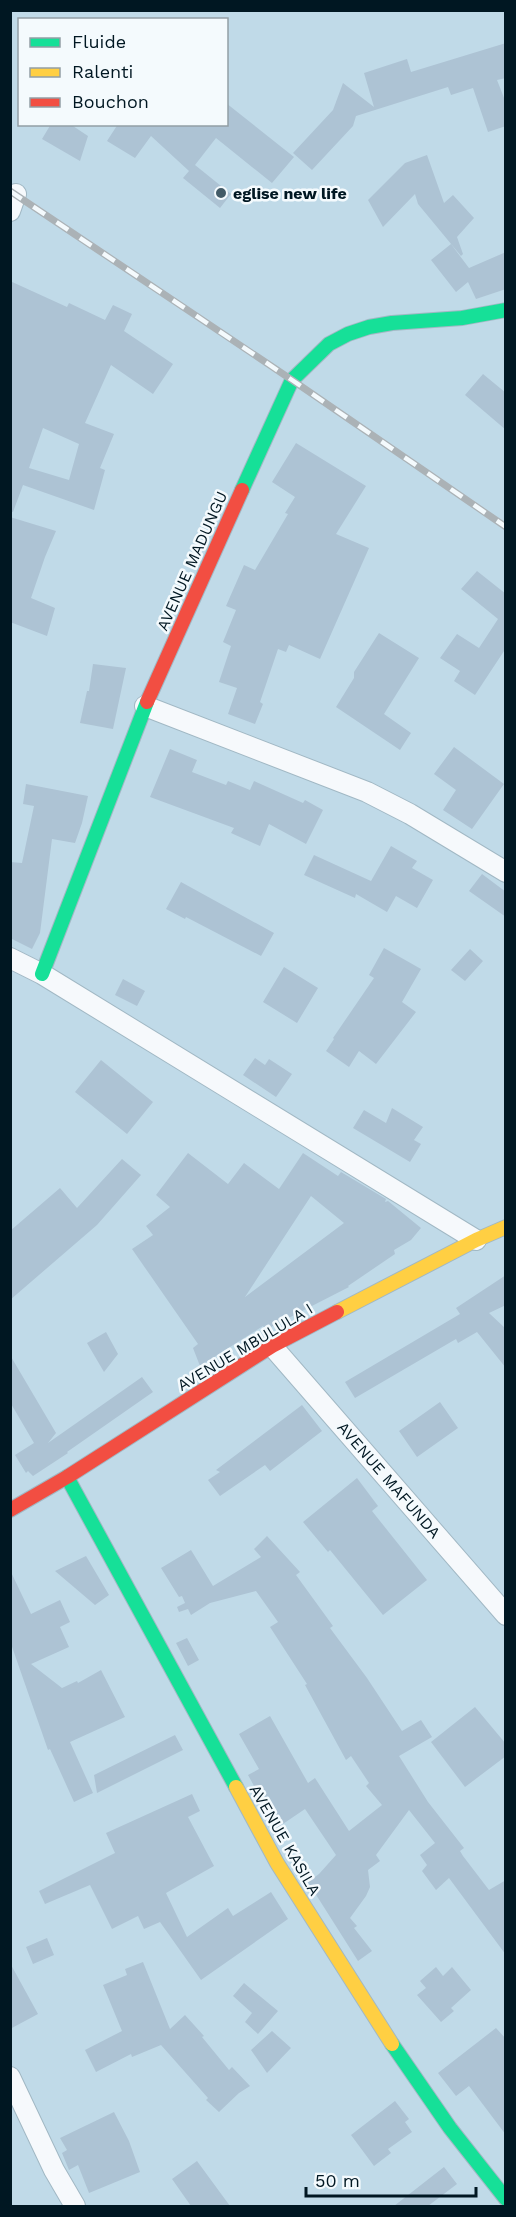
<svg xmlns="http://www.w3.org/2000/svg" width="516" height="2217" font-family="'Work Sans',sans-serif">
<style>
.building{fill:#adc3d4;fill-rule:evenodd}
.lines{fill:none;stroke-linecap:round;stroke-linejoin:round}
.street-casing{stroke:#a1b8c4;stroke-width:22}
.fast-casing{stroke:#a1b8c4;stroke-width:16}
.slow-casing{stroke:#a1b8c4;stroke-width:16}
.jam-casing{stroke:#a1b8c4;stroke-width:16}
.street{stroke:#f6f9fc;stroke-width:20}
.fast{stroke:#16e098;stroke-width:14}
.slow{stroke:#ffcf43;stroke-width:14}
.jam{stroke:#f24e42;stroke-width:14}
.rail-casing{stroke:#abb2b6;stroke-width:7}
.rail{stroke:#f4fafd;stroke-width:4.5;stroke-dasharray:14;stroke-linecap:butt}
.poi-dot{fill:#435b67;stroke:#f4fafd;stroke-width:2}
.labels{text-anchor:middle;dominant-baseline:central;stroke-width:5;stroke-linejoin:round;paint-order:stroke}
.poi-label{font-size:16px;font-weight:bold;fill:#001722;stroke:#f4fafd;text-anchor:start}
.street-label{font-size:16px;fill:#001722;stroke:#f4fafd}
</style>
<rect width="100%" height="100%" fill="#c0dae8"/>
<path class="building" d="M506 43V78L497 80 506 103V126L488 132 473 88 451 95 448 87 356 116 353 126 312 170 293 153 333 110 343 83 374 107 364 73 407 59 411 72Z
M226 103 294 157 272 183 216 138 195 165 231 194 220 208 183 178 189 171 151 136 135 158 107 141 118 124H226Z
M51 124H70L88 136 80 161 42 139Z
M427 155 444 203 453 195 474 218 457 237 463 254 461 256 418 204 415 194 383 227 368 200 405 163Z
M451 244 469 268 506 252V289L476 299 468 282 456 292 431 260Z
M10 281 67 307 69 303 105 320 113 305 132 314 124 331 173 364 153 394 111 365 85 423 114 434 100 468 105 470 94 510 23 485 13 512 10 511ZM43 428 79 444 69 480 29 468Z
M483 374 506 393V430L465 395Z
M296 443 366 486 336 534 369 548 320 659 289 645 286 652 278 649 260 702 263 704 255 724 228 714 237 688 219 682 231 646 223 642 236 610 226 606 244 565 255 570 288 514 285 513 295 497 272 482Z
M10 517 56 531 45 557 31 598 55 608 47 636 10 622Z
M477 571 506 594V648L475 695 454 681 460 671 440 658 457 634 479 648 498 619 461 589Z
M379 633 419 658 384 714 411 733 400 750 336 707 354 678V672Z
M93 664 126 668 113 729 80 723 87 691H89Z
M454 747 504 784 472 829 443 810 456 790 434 774Z
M170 749 197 760 192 772 226 785 228 781 250 790 254 781 303 803 305 800 323 810 306 844 269 824 260 846 231 833 234 828 150 797Z
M26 784 88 796 82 823 75 843 52 839 40 933 32 949 10 938V862L22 863 34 806 23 804Z
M391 846 417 861 412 868 433 880 417 908 396 896 387 912 356 894 355 898 304 875 314 855 371 881Z
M482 874 506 892V917L469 891Z
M181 882 274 933 261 956 186 917 185 919 166 909Z
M384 948 421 969 402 1002 416 1012 376 1064 359 1051 349 1067 326 1051 334 1039 333 1038 374 978 369 975Z
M470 949 483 961 465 981 451 970Z
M284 967 318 988 297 1023 263 1002Z
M123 979 145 991 137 1006 115 995Z
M255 1058 265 1065 269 1059 292 1074 276 1097 243 1075Z
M101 1060 153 1102 127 1134 75 1092Z
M392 1108 423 1127 414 1140 421 1144 410 1162 353 1128 364 1110 386 1123Z
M188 1153 228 1184 244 1163 279 1189 303 1153 338 1176 341 1172 386 1199 385 1202 388 1201 421 1228 411 1240 394 1250 395 1254 348 1286 349 1287 265 1330 263 1326 200 1366 193 1348 198 1344 132 1249 153 1235 146 1226 170 1207 156 1195ZM311 1196 344 1223 245 1297Z
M122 1159 141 1175 97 1225 10 1300V1231L60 1188 77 1208Z
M506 1275V1305L489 1313 506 1329V1368L477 1332 458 1343 456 1339 355 1398 345 1382 460 1314 456 1308Z
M106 1332 118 1354 104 1372 87 1343Z
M10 1355 56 1433 48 1443 142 1377 153 1392 67 1452 68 1453 33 1476 28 1471 26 1473 15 1455 34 1443 10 1402Z
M440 1402 458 1428 417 1457 399 1431Z
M302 1405 322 1431 270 1471 265 1465 220 1496 208 1480 220 1472 216 1470Z
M357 1478 378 1506 372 1511 427 1580 383 1615 330 1550 328 1552 303 1522Z
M267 1536 300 1572 296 1575 333 1626 330 1628 367 1678 402 1731 421 1720 432 1737 399 1756 428 1802 464 1848 460 1851 463 1856 489 1890 506 1880V1955L449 1878 436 1890 422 1871 427 1865 420 1855 435 1843 409 1810 376 1855 380 1861 368 1870 370 1887 366 1896 350 1918 357 1926 354 1928 372 1951 358 1961 308 1882 319 1874 336 1855 305 1809 277 1828 248 1775 259 1769 239 1734 270 1716 308 1783 315 1778 349 1831 382 1805 366 1786 369 1783 351 1756 346 1760 305 1685 307 1684 270 1627 278 1622 256 1591 210 1603 191 1615 188 1609 179 1612 177 1607 185 1603 182 1596 179 1597 161 1568 191 1550 213 1586 261 1557 254 1549Z
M86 1556 109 1595 95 1605 55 1571Z
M10 1570 31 1614 60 1600 70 1622 60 1627 69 1647 31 1664 62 1688 77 1681 78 1683 101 1670 125 1717 70 1742 93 1793 74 1802 50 1749 48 1750 10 1641Z
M187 1638 199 1660 188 1666 176 1643Z
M475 1707 506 1744V1756L465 1787 431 1742Z
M175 1735 183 1750 97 1793 94 1775Z
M192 1794 200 1811 188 1817 214 1866 166 1893 187 1937 228 1908 233 1916 271 1892 288 1919 201 1980 160 1922 144 1929 138 1916 112 1929 90 1885 45 1904 39 1891 115 1853 106 1833Z
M47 1938 54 1955 33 1964 26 1947Z
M143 1962 170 2029 185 2015 204 2036 202 2037 229 2070 232 2067 250 2086 239 2093 219 2112 206 2100 208 2098 161 2045 132 2057 131 2054 96 2072 85 2050 122 2031 103 1985 127 1975 125 1969Z
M10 1963 38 2014 10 2029Z
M436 1967 443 1976 452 1967 471 1990 451 2008 454 2011 441 2022 417 1995 426 1988 420 1981Z
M244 1983 278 2011 258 2034 245 2022 252 2013 233 1996Z
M496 2028 506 2039V2135L469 2086 456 2096 438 2073Z
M272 2031 291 2048 267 2073 251 2050Z
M395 2101 409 2119 405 2122 412 2132 388 2149 391 2153 374 2166 351 2135Z
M114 2112 129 2141 140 2172 89 2193 78 2165 69 2170 62 2153 67 2150 60 2138Z
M197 2161 230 2206H191L172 2179Z
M444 2167 457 2184 428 2206H394Z"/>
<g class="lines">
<defs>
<path id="street" d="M10 211 16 194
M145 706 367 792 410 814 506 872
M10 958 42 974 476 1240
M272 1346 506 1615
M10 2077 54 2170 75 2206"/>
<path id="fast" d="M242 490 292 380 329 344 348 334 369 327 392 323 462 318 506 310
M42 974 147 702
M67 1477 236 1787
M392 2044 450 2128 506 2199"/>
<path id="slow" d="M337 1312 476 1240 506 1227
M236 1787 277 1863 392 2044"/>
<path id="jam" d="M147 702 242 490
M10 1510 67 1477 272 1346 337 1312"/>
</defs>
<use href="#street" class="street-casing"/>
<use href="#fast" class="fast-casing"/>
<use href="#slow" class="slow-casing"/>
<use href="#jam" class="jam-casing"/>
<use href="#street" class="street"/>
<use href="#fast" class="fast"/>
<use href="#slow" class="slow"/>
<use href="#jam" class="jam"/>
<defs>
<path id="rail" d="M10 191 292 380 506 527"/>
</defs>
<use href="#rail" class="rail-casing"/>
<use href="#rail" class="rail"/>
</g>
<circle class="poi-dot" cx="221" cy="193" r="6"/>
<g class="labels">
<g class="poi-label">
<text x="233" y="193">eglise new life</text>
</g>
<g class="street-label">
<text transform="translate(192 561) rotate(-66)">AVENUE MADUNGU</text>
<text transform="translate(245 1347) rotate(-31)">AVENUE MBULULA I</text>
<text transform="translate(389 1480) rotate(49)">AVENUE MAFUNDA</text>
<text transform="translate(285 1840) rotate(60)">AVENUE KASILA</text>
</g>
</g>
<rect width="516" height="2217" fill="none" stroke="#001722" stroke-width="24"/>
<rect x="18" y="18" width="210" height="108" fill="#f4fafd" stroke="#929fa5" stroke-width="1.5"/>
<rect x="30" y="38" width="30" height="9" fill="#16e098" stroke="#929fa5" stroke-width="1.5"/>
<text x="72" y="48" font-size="18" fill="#001722">Fluide</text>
<rect x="30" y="68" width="30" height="9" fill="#ffcf43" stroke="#929fa5" stroke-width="1.5"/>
<text x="72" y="78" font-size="18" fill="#001722">Ralenti</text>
<rect x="30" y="98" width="30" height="9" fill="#f24e42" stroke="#929fa5" stroke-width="1.5"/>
<text x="72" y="108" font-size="18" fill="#001722">Bouchon</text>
<path d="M306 2187v9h170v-9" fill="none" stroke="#001722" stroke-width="3"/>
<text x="315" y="2187" font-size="18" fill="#001722" stroke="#f4fafd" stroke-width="4.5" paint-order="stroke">50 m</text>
</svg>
